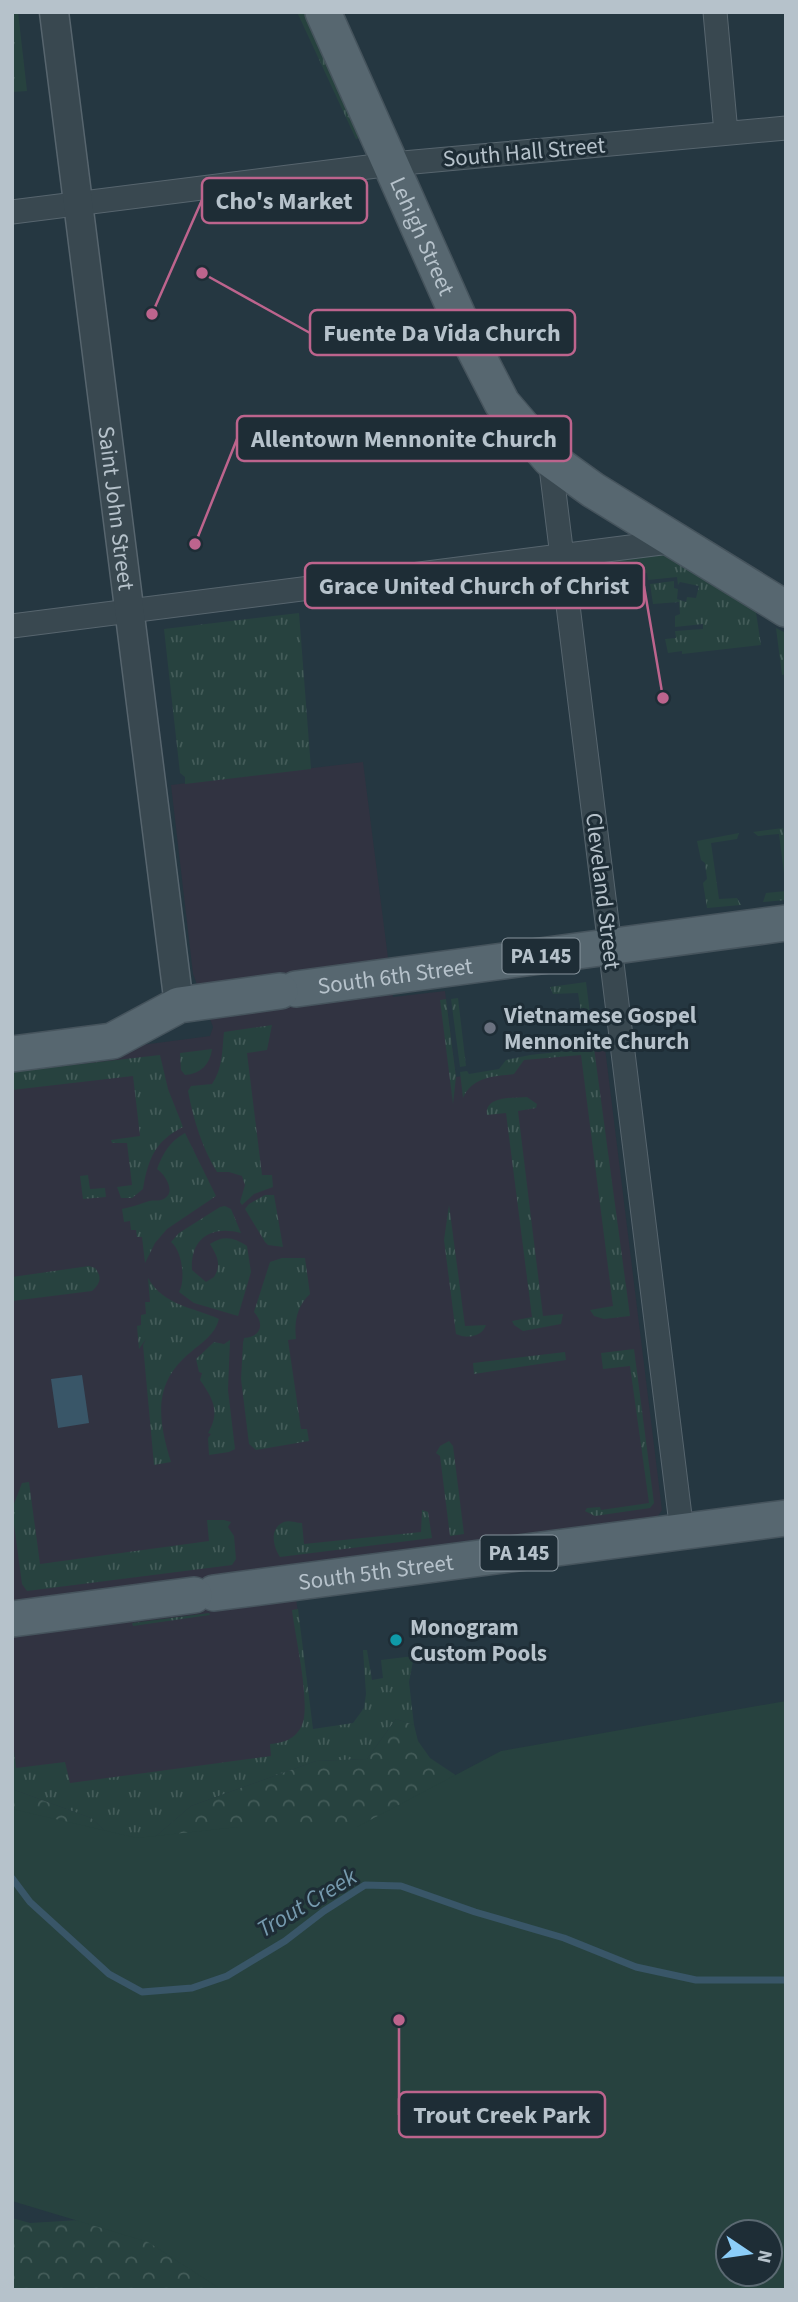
<svg xmlns="http://www.w3.org/2000/svg" width="798" height="2302" font-family="'Source Sans 3',sans-serif">
<style>
.medical{fill:#313341}
.grass{fill:url(#grass-tufts)}
.forest{fill:url(#forest-crowns)}
.park{fill:#27423f;fill-rule:evenodd}
.water{fill:#395668}
.lines{fill:none;stroke-linecap:round;stroke-linejoin:round}
.stream{stroke:#395668;stroke-width:7}
.minor-casing{stroke:#57656e;stroke-width:25}
.tertiary-casing{stroke:#57656e;stroke-width:31}
.primary-casing{stroke:#46545d;stroke-width:38}
.minor{stroke:#394850;stroke-width:23}
.tertiary{stroke:#394850;stroke-width:28}
.primary{stroke:#576770;stroke-width:35}
.worship-dot{fill:#6b7280;stroke:#1e2d36;stroke-width:2.5}
.culture-dot{fill:#0f9aa8;stroke:#1e2d36;stroke-width:2.5}
.labels{text-anchor:middle;dominant-baseline:central;stroke-width:6;stroke-linejoin:round;paint-order:stroke}
.shield{fill:#1e2d36;stroke:#88959e;stroke-width:2}
.shield-label{font-size:21px;font-weight:bold;fill:#b6c2cb}
.street-label{font-size:23px;fill:#b6c2cb;stroke:#1e2d36}
.poi-label{font-size:23px;font-weight:bold;fill:#b6c2cb;stroke:#1e2d36;text-anchor:start}
.water-label{font-size:24px;font-style:italic;fill:#769aae;stroke:#1e2d36}
.leader{fill:none;stroke:#bd648d;stroke-width:2.5}
.callout-dot{fill:#bd648d;stroke:#1e2d36;stroke-width:2.5}
.callout{fill:#1e2d36;stroke:#bd648d;stroke-width:2.5}
.callout-label{font-size:24px;text-anchor:middle;font-weight:bold;fill:#b6c2cb}
</style>
<defs>
<pattern id="grass-tufts" width="24" height="20" patternUnits="userSpaceOnUse" patternTransform="scale(1.75)"><rect width="24" height="20" fill="#27423f"/><path d="M3 7l-1-3M5 7V3M7 7l1-3M15 17l-1-3M17 17v-4M19 17l1-3" fill="none" stroke="#445c59"/></pattern>
<pattern id="forest-crowns" width="20" height="18" patternUnits="userSpaceOnUse" patternTransform="scale(1.75)"><rect width="20" height="18" fill="#27423f"/><path d="M2 6a3 3 0 1 1 6 0M12 15a3 3 0 1 1 6 0" fill="none" stroke="#445c59"/></pattern>
</defs>
<rect width="100%" height="100%" fill="#253741"/>
<path class="medical" d="M363 762 393 997 445 991 456 1077 502 1069 522 1058 605 1048 662 1510 658 1516 651 1517 292 1564 316 1761 71 1794 12 1773V1062L210 1036 213 1027 193 974 171 785Z"/>
<path class="grass" d="M12 12H18L27 91 12 92Z
M297 12H307L365 136 356 139Z
M675 554 755 606 761 645 682 654V651L668 653 665 639 676 638 675 631 703 629V624L675 627V616L680 614 679 602 653 604 650 584 674 581V588L678 589 677 599 686 602 687 597 696 598 699 586 680 582 678 585 677 577 648 580 647 573 585 581 583 565 647 555Z
M299 613 311 769 185 784V777L180 773 164 629Z
M776 628 786 633V674L782 675Z
M783 828 786 853V889L779 834 758 836 753 832Z
M739 833 737 839 711 843 719 899 737 898 741 905 707 908 703 883 707 879 705 863 701 860 697 841Z
M786 891V900L763 902 766 893Z
M586 982 591 1022 589 1023 582 1018 578 993 553 994 550 987Z
M458 998 466 1066 460 1067 451 999Z
M446 999 456 1077 453 1104 440 1000Z
M272 1025 267 1050 247 1053 262 1175H272L273 1187 254 1194 242 1205 240 1202 245 1185 242 1176 229 1172H217C202 1148 193 1118 188 1091L191 1086 212 1084C223 1068 222 1050 224 1032Z
M594 1048 630 1316 604 1319 594 1316 590 1310 613 1306 581 1055 524 1060 514 1074C493 1077 473 1076 463 1098L460 1072 467 1071 469 1074 499 1069 506 1060 530 1055Z
M212 1049C210 1065 200 1074 185 1075L181 1070 180 1053Z
M160 1055 168 1089 183 1127C155 1141 148 1159 143 1189L132 1198H121L117 1187 132 1185 127 1143H112L111 1140 140 1136 133 1076 12 1090V1072Z
M527 1097 537 1104 536 1108 518 1111 543 1316 563 1314 561 1324 523 1331 514 1325 512 1321 532 1317 506 1113 487 1115C484 1096 513 1098 527 1097Z
M185 1133 216 1196 167 1229 155 1243 145 1263 142 1237H137L136 1230H131L130 1221 124 1222 122 1209C132 1207 140 1204 149 1201 153 1200 157 1201 161 1200 178 1195 166 1175 157 1169 163 1153 170 1141 185 1133Z
M88 1175 90 1189 105 1188 106 1197 83 1199 80 1176Z
M265 1195H274L283 1247 268 1245 265 1242 245 1209 249 1204Z
M449 1205 465 1326 486 1325C482 1337 467 1339 456 1334L444 1240Z
M225 1206 231 1209 241 1233C212 1225 190 1238 192 1270L206 1282 214 1277C222 1264 217 1256 210 1244 223 1235 234 1237 247 1246L251 1272 238 1316 194 1303 179 1292C186 1280 182 1250 171 1242L179 1233 220 1207Z
M282 1258H305L310 1294C297 1306 294 1322 296 1339L288 1340 301 1429H307L309 1441 256 1450 249 1444 241 1379 243 1343 244 1338C261 1337 265 1324 254 1312L270 1262Z
M89 1266 95 1268C102 1277 101 1283 92 1291L12 1301V1277Z
M148 1278C164 1306 193 1307 219 1319 215 1335 202 1342 191 1352 152 1383 158 1420 171 1462L154 1465 143 1345 146 1339 139 1349 137 1326 141 1325V1315L146 1314 145 1302H150Z
M230 1340 228 1390 235 1449 229 1452 209 1455 208 1438 211 1434 208 1433C220 1412 214 1400 200 1380L202 1373 199 1372 196 1359 214 1342 224 1344Z
M634 1349 654 1503 650 1508 595 1516 585 1511 587 1508 600 1507 601 1510 649 1503 630 1366 603 1369 601 1353Z
M565 1352 566 1360 474 1374 473 1363Z
M449 1441 453 1446 464 1534 450 1536 440 1456 436 1453 440 1446Z
M29 1482 40 1564 209 1541 207 1520H224L231 1522 228 1527 234 1536 236 1559 232 1565 27 1591 22 1584 12 1509 22 1483Z
M422 1510 428 1512 432 1538 280 1557C273 1547 269 1528 284 1522 290 1520 295 1523 302 1523L304 1544 421 1532Z
M298 1609 313 1729 353 1723 364 1708 366 1694 363 1650H367L372 1680 383 1678 381 1660 414 1656 409 1682 414 1725 396 1719 367 1759 316 1761 191 1806 133 1856 91 1818 12 1789V1734L16 1768 65 1762 70 1783 271 1756 270 1744C283 1743 296 1739 302 1725 311 1704 295 1636 292 1610Z
M209 1613 210 1615 133 1626 132 1623Z"/>
<path class="forest" d="M396 1719 414 1725 418 1741 430 1758 490 1798 563 1824 743 1858 786 1870V1949L770 1944 718 1962 674 1948 555 1919 420 1878 407 1853 387 1837 336 1868 279 1916 203 1956 129 1960 79 1919 58 1866 12 1837V1789L91 1818 133 1856 191 1806 316 1761 367 1759Z
M244 2210 364 2290H12V2218L30 2223Z"/>
<path class="park" d="M786 1701V2290H222L148 2242 12 2201V1809L137 1838 238 1827H357L501 1751ZM728 2232H770V2274H728Z"/>
<path class="water" d="M82 1375 89 1423 58 1428 51 1379Z"/>
<g class="lines">
<path class="stream" d="M12 1878 30 1902 109 1974 142 1992 192 1988 227 1976 285 1941 324 1911 365 1885 401 1886 475 1912 564 1938 636 1967 696 1980H786"/>
<defs>
<path id="minor" d="M715 12 726 133
M12 212 392 164 786 128
M550 459 682 1532
M12 626 677 541"/>
<g id="tertiary">
<path id="s1" d="M54 12 179 1005"/>
</g>
<g id="primary">
<path id="s2" d="M323 12 463 327 502 403 550 459 593 490 786 609"/>
<path id="s3" d="M296 989 786 923"/>
<path d="M12 1054 112 1041 179 1005 280 991"/>
<path id="s4" d="M214 1593 786 1518"/>
<path d="M12 1619 194 1595"/>
</g>
</defs>
<use href="#minor" class="minor-casing"/>
<use href="#tertiary" class="tertiary-casing"/>
<use href="#primary" class="primary-casing"/>
<use href="#minor" class="minor"/>
<use href="#tertiary" class="tertiary"/>
<use href="#primary" class="primary"/>
</g>
<circle class="worship-dot" cx="490" cy="1028" r="7"/>
<circle class="culture-dot" cx="396" cy="1640" r="7"/>
<g class="labels">
<g class="shield">
<rect x="502.5" y="938.5" width="77" height="35" rx="5"/>
<rect x="480.5" y="1535.5" width="77" height="35" rx="5"/>
</g>
<g class="shield-label">
<text x="541" y="956">PA 145</text>
<text x="519" y="1553">PA 145</text>
</g>
<g class="street-label">
<text transform="translate(524 152) rotate(-5)">South Hall Street</text>
<text stroke="none"><textPath href="#s2" startOffset="245">Lehigh Street</textPath></text>
<text stroke="none"><textPath href="#s1" startOffset="500">Saint John Street</textPath></text>
<text transform="translate(603 891) rotate(83)">Cleveland Street</text>
<text stroke="none"><textPath href="#s3" startOffset="100">South 6th Street</textPath></text>
<text stroke="none"><textPath href="#s4" startOffset="163">South 5th Street</textPath></text>
</g>
<g class="poi-label">
<text x="504" y="1015">Vietnamese Gospel<tspan x="504" dy="26">Mennonite Church</tspan></text>
<text x="410" y="1627">Monogram<tspan x="410" dy="26">Custom Pools</tspan></text>
</g>
<g class="water-label">
<text transform="translate(307 1903) rotate(-31)">Trout Creek</text>
</g>
</g>
<path class="leader" d="M152 314L202 200M202 273L310 333M195 544L237 439M663 698L644 586M399 2020L399 2115"/>
<g class="callout-dot">
<circle cx="152" cy="314" r="7"/>
<circle cx="202" cy="273" r="7"/>
<circle cx="195" cy="544" r="7"/>
<circle cx="663" cy="698" r="7"/>
<circle cx="399" cy="2020" r="7"/>
</g>
<g class="callout">
<rect x="202" y="178" width="165" height="45" rx="7"/>
<rect x="310" y="310" width="265" height="45" rx="7"/>
<rect x="237" y="416" width="334" height="45" rx="7"/>
<rect x="305" y="563" width="339" height="45" rx="7"/>
<rect x="399" y="2092" width="206" height="45" rx="7"/>
</g>
<g class="callout-label">
<text x="284" y="209">Cho's Market</text>
<text x="442" y="341">Fuente Da Vida Church</text>
<text x="404" y="447">Allentown Mennonite Church</text>
<text x="474" y="594">Grace United Church of Christ</text>
<text x="502" y="2123">Trout Creek Park</text>
</g>
<rect width="798" height="2302" fill="none" stroke="#b6c2cb" stroke-width="28"/>
<g transform="translate(749 2253) rotate(103)"><circle r="33" fill="#1e2d36" stroke="#5b6972" stroke-width="2"/>
<path d="M0-5L12 26L0 18L-12 26Z" fill="#8ccef9"/>
<text y="-10" font-size="19" font-weight="bold" text-anchor="middle" fill="#b6c2cb">N</text>
</g>
</svg>
